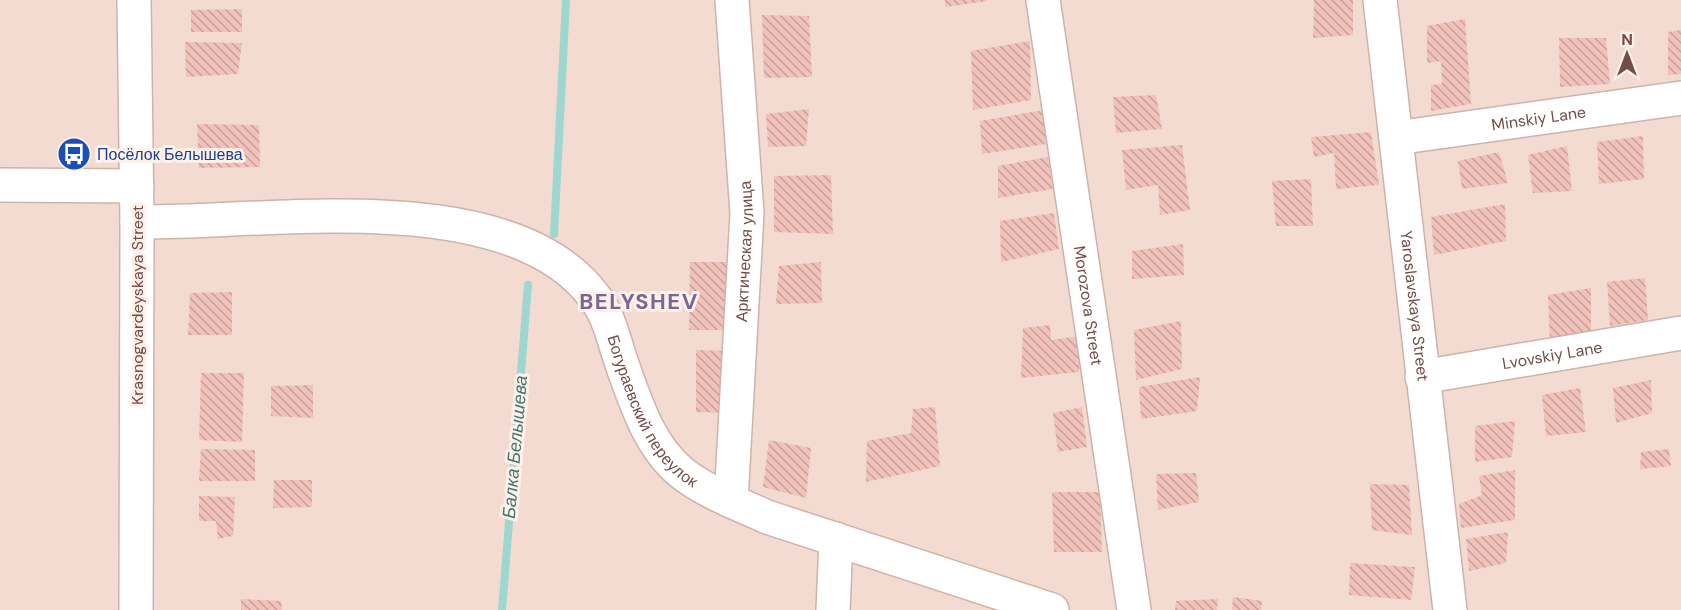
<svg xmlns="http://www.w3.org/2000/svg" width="1681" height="610" font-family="'DM Sans',sans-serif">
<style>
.residential{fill:#f3dbd1}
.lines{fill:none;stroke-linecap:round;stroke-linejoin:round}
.stream{stroke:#9ed6d0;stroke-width:8}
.building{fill:url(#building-back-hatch)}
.minor-casing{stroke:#ceb3ac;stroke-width:36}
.minor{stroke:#fff;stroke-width:33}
.labels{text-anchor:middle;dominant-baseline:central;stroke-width:6;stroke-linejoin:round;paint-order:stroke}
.street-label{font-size:16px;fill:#724d4a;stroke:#fff0e8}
.transit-label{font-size:16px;fill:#164399;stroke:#fff0e8;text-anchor:start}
.water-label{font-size:18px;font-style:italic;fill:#3e7872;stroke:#fff0e8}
.district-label{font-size:22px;font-weight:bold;letter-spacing:1.5px;fill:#796596;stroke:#fff0e8}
</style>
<defs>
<pattern id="building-back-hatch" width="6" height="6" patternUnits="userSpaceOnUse" patternTransform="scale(1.5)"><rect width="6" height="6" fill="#f0c2bb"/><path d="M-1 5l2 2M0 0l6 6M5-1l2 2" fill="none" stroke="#c7a09a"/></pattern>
</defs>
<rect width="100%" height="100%" fill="#fbebe2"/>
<path class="residential" d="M0 0H1681V610H0Z"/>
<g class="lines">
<path class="stream" d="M554 234 566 0
M502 610 528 285"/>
</g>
<path class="building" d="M945 0H986L987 1 945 7Z
M1314 0H1353V35L1313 38Z
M242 9V32H191V10Z
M762 15 809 16 812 77 764 78Z
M1465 19 1471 104 1431 111V85L1442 84 1441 61 1427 63V26Z
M1681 30V74L1668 75V32Z
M1559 38H1606L1610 84 1560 87Z
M1030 41 1031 100 973 110 971 51Z
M185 42 242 43 238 74 186 77Z
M1156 95 1162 129 1116 133 1113 97Z
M809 109 806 146 768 147 766 114Z
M1044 110 1046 144 982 154 980 121Z
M197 124 259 125 260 167 199 168Z
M1371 132 1379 185 1336 189 1334 153 1314 157 1311 137Z
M1643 136 1644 179 1599 184 1597 142Z
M1182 145 1190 210 1160 215 1158 185 1126 190 1122 150Z
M1567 146 1572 191 1533 193 1528 155Z
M1499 152 1508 183 1462 189 1458 161Z
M1048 157 1053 189 998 198V166Z
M831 175 833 234 774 232V176Z
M1311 179 1313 226H1276L1272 181Z
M1505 204 1506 241 1434 255 1431 217Z
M1054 213 1059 249 1001 262 1000 221Z
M1183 244 1184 275 1132 279V251Z
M690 262H728L726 330H689Z
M821 262 822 303 776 304 779 266Z
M1645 278 1648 320 1610 326 1607 282Z
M1591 288V334L1550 344 1548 295Z
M232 292V335H188L190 293Z
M1181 321 1182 369 1136 380 1134 330Z
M1050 325 1051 340 1081 336 1079 372 1021 378 1023 328Z
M696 350 727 351 726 413 696 412Z
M201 373H244L242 442 199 440Z
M1200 377 1197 411 1141 419 1139 387Z
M1651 380 1652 413 1616 423 1613 388Z
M313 385V418L271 416V386Z
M1580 388 1586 432 1546 436 1542 395Z
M935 407 940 466 866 482 867 441 911 433 913 409Z
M1082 407 1087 447 1058 452 1053 413Z
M1515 421 1512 457 1475 462V426Z
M769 440 811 448 806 498 763 487Z
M201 449 255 450V481H199Z
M1669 449 1671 466 1640 469 1641 452Z
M1515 470V520L1461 528 1459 504 1482 495 1479 476Z
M1196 473 1199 502 1158 510 1156 474Z
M274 480H312V507L273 508Z
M1370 484 1409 485 1412 535 1372 530Z
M1052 492H1100L1102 552H1054Z
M199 496 235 497 233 536 218 539 216 521H199Z
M1508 532 1506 563 1469 571 1466 539Z
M1350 563 1415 567 1411 600 1349 595Z
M1233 597 1262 601 1261 610H1232Z
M241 599 281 601 282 610H241Z
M1218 599 1217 610H1175L1176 601Z"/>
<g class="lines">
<defs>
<g id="minor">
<path d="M134 0 137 222 136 610"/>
<path id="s1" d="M1043 0 1134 610"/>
<path id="s2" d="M1380 0 1450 610"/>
<path id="s3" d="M1396 138 1681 98"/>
<path d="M0 185 137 186"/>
<path id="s4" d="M137 222C264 224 512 181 596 299 610 318 615 345 623 367 636 404 650 447 682 473 706 492 739 504 767 517L1052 610"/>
<path id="s5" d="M1422 377 1681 333"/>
<path id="s6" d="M731 501 747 213 732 0"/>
<path d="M833 610 836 539"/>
</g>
</defs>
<use href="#minor" class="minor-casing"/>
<use href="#minor" class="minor"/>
</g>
<defs>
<symbol id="bus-disc" viewBox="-11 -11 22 22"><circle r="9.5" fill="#1a4fb4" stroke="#fff0e8"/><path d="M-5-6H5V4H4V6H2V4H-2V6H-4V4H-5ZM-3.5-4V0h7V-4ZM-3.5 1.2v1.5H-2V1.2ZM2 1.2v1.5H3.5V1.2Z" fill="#fff"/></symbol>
</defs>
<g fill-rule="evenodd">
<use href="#bus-disc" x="55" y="135" width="38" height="38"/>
</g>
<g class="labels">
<g class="street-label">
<text stroke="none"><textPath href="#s3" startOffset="144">Minskiy Lane</textPath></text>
<text stroke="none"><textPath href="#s6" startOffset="250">Арктическая улица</textPath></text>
<text transform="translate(137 305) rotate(-90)">Krasnogvardeyskaya Street</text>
<text stroke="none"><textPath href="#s1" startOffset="309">Morozova Street</textPath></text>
<text stroke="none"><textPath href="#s2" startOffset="308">Yaroslavskaya Street</textPath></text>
<text stroke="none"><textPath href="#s5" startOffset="132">Lvovskiy Lane</textPath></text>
<text stroke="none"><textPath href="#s4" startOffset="609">Богураевский переулок</textPath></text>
</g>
<g class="transit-label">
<text x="97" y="154">Посёлок Белышева</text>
</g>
<g class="water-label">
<text transform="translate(515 447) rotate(-85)">Балка Белышева</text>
</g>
<g class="district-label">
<text x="639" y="301">BELYSHEV</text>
</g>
</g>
<g transform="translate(1627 54)" stroke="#fff0e8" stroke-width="4.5" paint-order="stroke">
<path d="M0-4.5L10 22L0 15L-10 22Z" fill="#724d4a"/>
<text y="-9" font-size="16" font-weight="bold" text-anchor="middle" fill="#724d4a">N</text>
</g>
</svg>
